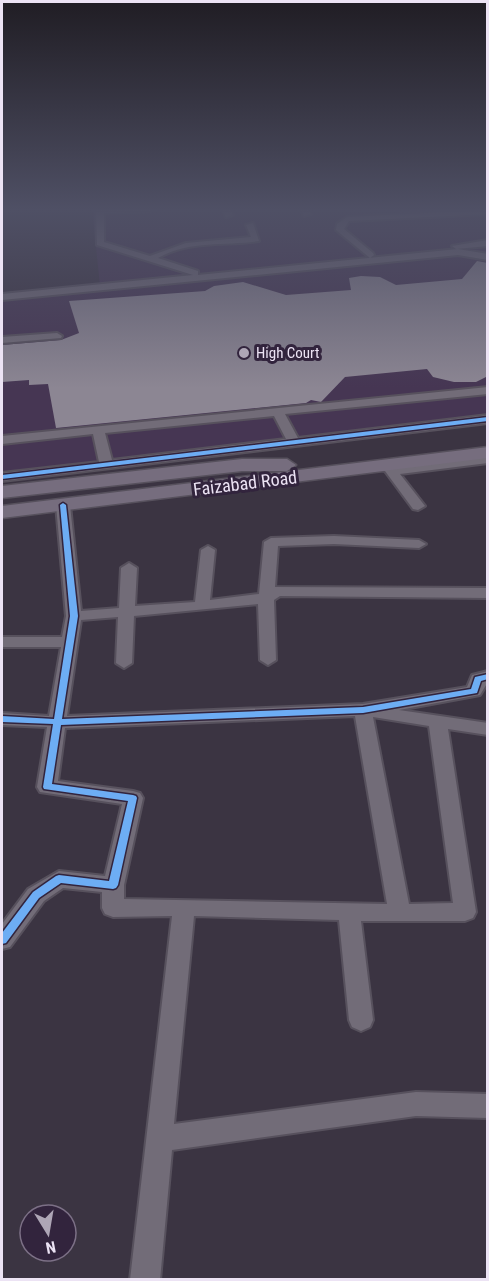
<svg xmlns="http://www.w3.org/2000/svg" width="489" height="1281" font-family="'Roboto Condensed',sans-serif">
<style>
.built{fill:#463653}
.building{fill:#8c8693}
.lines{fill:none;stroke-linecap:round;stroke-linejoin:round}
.minor-casing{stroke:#57515d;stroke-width:4}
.highway-casing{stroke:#57515d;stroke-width:3}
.minor{fill:#726c78;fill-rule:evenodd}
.highway{fill:#766d7e;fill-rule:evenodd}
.cycleway-casing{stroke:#32243d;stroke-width:3}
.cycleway{fill:#6dadf4;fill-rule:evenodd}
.poi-dot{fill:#aea6b6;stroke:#32243d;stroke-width:2}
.labels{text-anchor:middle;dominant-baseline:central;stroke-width:6;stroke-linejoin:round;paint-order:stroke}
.far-poi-label{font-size:15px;fill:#ece3f4;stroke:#32243d;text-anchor:start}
.street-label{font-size:18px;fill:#ece3f4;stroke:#32243d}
</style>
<rect width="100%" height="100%" fill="#3b3442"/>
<path class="built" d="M92 209H487V246L100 286Z
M487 247V415L2 473V297Z"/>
<path class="building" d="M477 261 488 263V376L476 382H454L433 377 427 369 345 377 321 402 311 400 306 403 56 428 48 384 29 385V380L2 382V345L61 340 79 333 69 301 205 291 214 286 243 282 286 295 351 290 349 278 361 276 380 277 396 285 462 279Z"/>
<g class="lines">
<defs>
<path id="minor" d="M96 209H154L150 211 104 213V242L150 256 186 243 251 237 246 225 253 223 259 241C225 246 189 240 158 258L198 271V275L458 249 488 254V260L458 255 2 300V294L193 275 97 245Z
M222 209H230L233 215 226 217Z
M300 209H308L311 214 304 216Z
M488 210V214L349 221 344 229 373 253 374 255 370 258 336 230 337 224 347 217Z
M488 240V246L456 249 452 246Z
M57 333 62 336 61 338 2 343V337Z
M488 387V394L285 414 298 438 488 415V423L2 481V473L99 462 93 434 2 444V436ZM274 416 286 439 112 460 105 433Z
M488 455V463L400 474 425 506 418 510 413 509 385 471 370 466 377 462 399 466Z
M63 501 70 505 81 611 119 608 121 568 129 563 137 568 135 606 195 602 201 550 208 546 215 550 210 600 259 594 264 542 271 538 334 536 419 540 426 544 419 548 334 544 278 546 275 587 488 588V598L280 596 274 600 276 660 268 665 260 660 258 604 134 616 132 663 124 668 116 663 118 617 81 620 67 716 363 704 467 687 472 675 488 671V682L480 695 399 710 488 723V735L448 729 476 912 473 918 465 921H361L373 1020 370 1027 361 1031 352 1027 349 1020 339 920 194 916 174 1124 416 1092 488 1094V1118L416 1116 172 1150 160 1280H130L172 916 113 917 105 914 102 908V892L63 888 44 901 10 947 2 949V924L28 889 59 871 105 876 122 804 40 792 37 787 47 727 2 725V713L49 716 61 647H2V637H62L66 616 56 505ZM355 716 387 904 124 899V885L143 798 140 793 133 791 58 781 65 728ZM373 717 429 726 453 903 409 904Z"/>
<path id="highway" d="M488 447V458L2 518V506Z
M242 459H287L296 465 287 471H242L2 498V486Z"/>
</defs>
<use href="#minor" class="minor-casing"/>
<use href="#highway" class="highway-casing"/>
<use href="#minor" class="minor"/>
<use href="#highway" class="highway"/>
<defs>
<path id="cycleway" d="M488 417V421L2 479V475Z
M63 503 66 505 78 616 62 719 363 707 471 689 475 677 488 674V679L481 681 477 693 363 713 61 725 52 784 133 795 136 796 137 798 118 885 116 888 113 889 61 883 39 898 6 943 2 944V933L33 892 56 876 59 875 109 881 128 801 44 789 43 787 53 724 2 722V716L54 719 70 616 60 505Z"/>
</defs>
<use href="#cycleway" class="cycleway-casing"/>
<use href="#cycleway" class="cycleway"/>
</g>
<linearGradient id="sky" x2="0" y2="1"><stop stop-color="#201d24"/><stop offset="0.54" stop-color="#4f5065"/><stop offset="1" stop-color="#4f5065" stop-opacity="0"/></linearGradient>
<rect width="489" height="388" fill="url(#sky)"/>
<circle class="poi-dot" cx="244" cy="353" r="6"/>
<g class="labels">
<g class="far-poi-label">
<text x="256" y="353">High Court</text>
</g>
<g class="street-label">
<text transform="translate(245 483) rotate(-7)">Faizabad Road</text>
</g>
</g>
<rect width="489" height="1281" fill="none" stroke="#ece3f4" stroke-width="6"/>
<g transform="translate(48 1233) rotate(169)"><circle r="28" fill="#32243d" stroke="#7c7086" stroke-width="1.5"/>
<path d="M0-4.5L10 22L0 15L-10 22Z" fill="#aea6b6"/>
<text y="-9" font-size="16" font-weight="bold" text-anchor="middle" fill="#ece3f4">N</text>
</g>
</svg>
